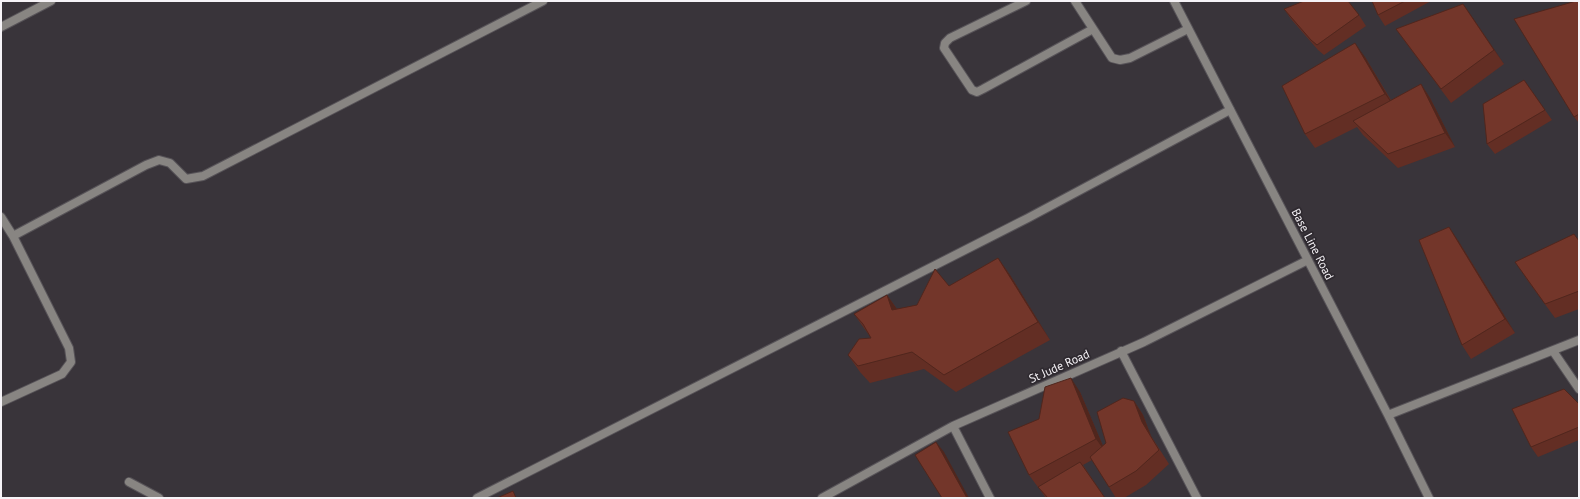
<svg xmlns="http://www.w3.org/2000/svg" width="1580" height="499" font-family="'PT Sans',sans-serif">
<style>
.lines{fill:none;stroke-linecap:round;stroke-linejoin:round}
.service-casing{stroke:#575358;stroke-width:10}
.minor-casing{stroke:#575358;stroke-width:10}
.service{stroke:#888582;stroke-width:8}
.minor{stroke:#888582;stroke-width:8}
.wall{fill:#632e24}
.shaded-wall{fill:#50261d}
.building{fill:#73362a;stroke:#50261d}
.labels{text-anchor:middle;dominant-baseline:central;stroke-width:3.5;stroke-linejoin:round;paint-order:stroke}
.street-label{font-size:12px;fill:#f6f3f7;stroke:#2f2a30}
</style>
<rect width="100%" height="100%" fill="#39343a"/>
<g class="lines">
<defs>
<path id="service" d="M1026 1 950 38 945 43 944 48 972 90 977 92 983 89 1093 29
M1075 1 1112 58 1120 60 1130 58 1188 29
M1553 351 1579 389
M129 482 159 498
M477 498 1028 218 1230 110"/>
<path id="minor" d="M1174 1 1388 415 1429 498
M1 27 51 1
M1 217 13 236 69 348 71 362 62 374 1 402
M13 236 146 165 159 160 170 163 186 179 203 176 543 1
M1121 351 1197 498
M1388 415 1579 340
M953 426 990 498
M822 498 953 426 1144 342 1308 260"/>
</defs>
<use href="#service" class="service-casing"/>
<use href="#minor" class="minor-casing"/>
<use href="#service" class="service"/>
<use href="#minor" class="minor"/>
</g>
<path class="wall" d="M1372 1H1431L1385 26 1378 15Z
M1579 1V123L1574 117Z
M1463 4 1504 64 1451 103 1406 43 1396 29Z
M1284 9 1359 15 1366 26 1324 55 1318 50 1291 19Z
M1365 57 1391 100 1421 84 1430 98 1455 147 1398 168 1363 135 1357 127 1315 148 1305 134Z
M1524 80 1552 120 1495 154 1487 144Z
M1449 227 1459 242 1515 333 1471 359 1462 345Z
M1579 241V309L1555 318 1525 277Z
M998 258 1010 275 1050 340 956 392 924 369 870 383 860 372 848 355 871 338 854 314 887 295 897 309 917 305 949 286Z
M1080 392 1103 446 1106 443 1134 401 1143 415 1151 436 1169 464 1146 485 1124 498H1116L1109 487 1092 460 1083 465 1105 498H1046L1029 475 1039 419Z
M1579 404V440L1538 457 1531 447Z"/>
<path class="shaded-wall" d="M1463 4 1473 18 1504 64 1494 50Z
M1355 43 1365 57 1395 108 1385 94Z
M1421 84 1430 98 1455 147 1445 133Z
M1449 227 1459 242 1515 333 1505 319Z
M998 258 1010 275 1050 340 1038 322Z
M887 295 899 312 892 310Z
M1071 378 1080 392 1106 453 1096 439Z
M1134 401 1143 415 1151 436 1169 464 1142 422Z
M936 442 944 452 969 498H967Z"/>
<path class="building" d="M1304 1H1348L1359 15 1317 45 1311 40 1284 9Z
M1372 1H1405L1378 15Z
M1576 1H1579V114L1574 117 1514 19Z
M1463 4 1494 50 1441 89 1396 29Z
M1355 43 1385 94 1305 134 1282 86Z
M1524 80 1545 110 1487 144 1483 104Z
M1421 84 1445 133 1388 154 1353 121Z
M1449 227 1505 319 1462 345 1419 240Z
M1574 234 1579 241V291L1545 304 1515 262Z
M998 258 1038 322 944 375 912 352 858 366 848 355 859 339 871 338 863 324 854 314 887 295 892 310 917 305 935 269 949 286Z
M1071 378 1096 439 1029 475 1008 432 1039 419 1045 387Z
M1564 389 1579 404V427L1531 447 1512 409Z
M1123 398 1134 401 1142 422 1159 450 1136 471 1109 487 1090 457 1106 443 1097 412Z
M936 442 967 498H942L915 455Z
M1080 462 1105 498H1048L1038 487Z
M513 491 516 498H497Z"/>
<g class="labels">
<g class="street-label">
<text transform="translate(1313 244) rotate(63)">Base Line Road</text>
<text transform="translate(1059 366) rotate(-24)">St Jude Road</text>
</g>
</g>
<rect width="1580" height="499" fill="none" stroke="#f6f3f7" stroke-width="4"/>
</svg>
